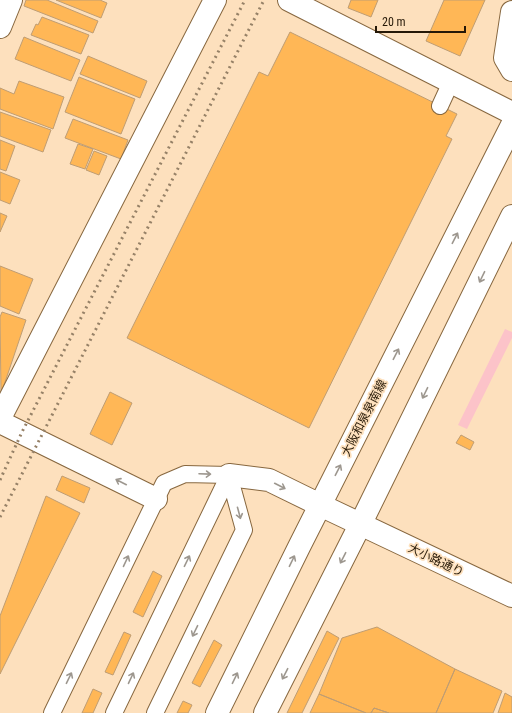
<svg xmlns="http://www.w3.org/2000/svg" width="512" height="713" font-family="'Roboto Condensed','Noto Sans JP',sans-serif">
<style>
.green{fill:#fcc3c9}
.building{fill:#ffb756;stroke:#bf9d73}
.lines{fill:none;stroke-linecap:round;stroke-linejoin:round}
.service-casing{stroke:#87673f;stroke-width:18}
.minor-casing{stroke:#87673f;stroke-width:24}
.tertiary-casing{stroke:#87673f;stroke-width:24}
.primary-casing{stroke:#87673f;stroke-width:24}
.service{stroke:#fff;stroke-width:16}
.minor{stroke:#fff;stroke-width:22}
.tertiary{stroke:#fff;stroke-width:22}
.primary{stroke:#fff;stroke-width:22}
.rail{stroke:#968167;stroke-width:3;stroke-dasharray:2 4;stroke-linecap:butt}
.oneway{stroke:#9d978f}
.labels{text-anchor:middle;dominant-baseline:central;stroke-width:3.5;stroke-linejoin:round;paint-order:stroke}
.street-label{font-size:12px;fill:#251807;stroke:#fde0bd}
</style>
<rect width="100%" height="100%" fill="#fde0bd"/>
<path class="green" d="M505 329 512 332V338L467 429 458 425Z"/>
<path class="building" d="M26 0H47L98 21 93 33 24 6Z
M56 0H100L107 3 101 18Z
M351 0H378L371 17 348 8Z
M444 0H485L460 56 426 41Z
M42 17 89 35 81 54 31 35 36 24 38 25Z
M290 32 457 114 446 136 452 139 309 428 127 338 259 72 268 76Z
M24 37 80 60 71 81 15 59Z
M88 56 147 81 140 98 80 74Z
M79 77 135 99 121 134 65 112Z
M19 81 64 97 53 129 0 109V88L14 94Z
M0 112 51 130 43 152 0 136Z
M73 119 128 140 121 159 65 138Z
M0 140 15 146 6 171 0 169Z
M78 144 93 149 85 169 70 164Z
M94 151 107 156 99 175 86 170Z
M0 172 20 180 10 204 0 200Z
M0 213 7 216 0 232Z
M0 266 33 279 19 314 0 306Z
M2 312 26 320 1 394 0 317Z
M110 392 132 403 112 445 90 434Z
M461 435 474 442 470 450 456 443Z
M62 476 90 488 84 503 56 490Z
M46 496 80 513 0 674V616Z
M153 571 162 576 143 617 133 612Z
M377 627 455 669 436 713H389L374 708 371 713H366L319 694 342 638Z
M327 631 339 638 302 713H287Z
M124 632 131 635 113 675 105 672Z
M214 640 222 645 200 687 192 683Z
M455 669 502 691 493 713H436Z
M93 689 102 693 93 713H82Z
M505 693 512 697V713H498Z
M319 694 366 713H310Z
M183 701 192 705 188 713H177Z
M374 708 389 713H371Z"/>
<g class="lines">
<defs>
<path id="service" d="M440 106 451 82
M52 713 164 483 185 474 229 475
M114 713 229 475
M155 713 244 530 229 475"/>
<path id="minor" d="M512 12 505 58 512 70
M0 27 11 0
M0 418 215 0
M0 422 156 499
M229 475 269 480 320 505"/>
<path id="tertiary" d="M289 0 512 113
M320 505 512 596"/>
<path id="primary" d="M217 713 299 547 512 125
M265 713 361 523 512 216"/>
</defs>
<use href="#service" class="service-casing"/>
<use href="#minor" class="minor-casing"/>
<use href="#tertiary" class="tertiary-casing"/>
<use href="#primary" class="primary-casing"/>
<use href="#service" class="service"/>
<use href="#minor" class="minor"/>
<use href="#tertiary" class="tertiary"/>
<use href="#primary" class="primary"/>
<path class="rail" d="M0 480 22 432 245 0
M0 517 264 0"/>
</g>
<defs><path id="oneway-shaft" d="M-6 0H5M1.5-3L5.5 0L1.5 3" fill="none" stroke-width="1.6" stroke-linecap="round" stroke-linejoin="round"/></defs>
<g class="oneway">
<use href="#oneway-shaft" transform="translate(455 238) rotate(-63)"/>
<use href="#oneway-shaft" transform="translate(482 277) rotate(116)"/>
<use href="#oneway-shaft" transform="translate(396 354) rotate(-63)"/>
<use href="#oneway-shaft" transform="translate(425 393) rotate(116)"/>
<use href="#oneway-shaft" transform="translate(338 470) rotate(-63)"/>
<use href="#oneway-shaft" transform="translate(205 474) rotate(2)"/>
<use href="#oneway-shaft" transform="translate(121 482) rotate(-153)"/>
<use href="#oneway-shaft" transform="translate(280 486) rotate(27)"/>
<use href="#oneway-shaft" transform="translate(239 513) rotate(75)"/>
<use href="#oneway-shaft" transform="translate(343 558) rotate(117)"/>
<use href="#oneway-shaft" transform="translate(126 561) rotate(-65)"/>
<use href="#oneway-shaft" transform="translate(187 561) rotate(-64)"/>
<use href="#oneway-shaft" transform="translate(292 561) rotate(-64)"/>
<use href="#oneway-shaft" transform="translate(195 631) rotate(116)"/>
<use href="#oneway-shaft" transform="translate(285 674) rotate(117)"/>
<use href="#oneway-shaft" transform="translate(69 678) rotate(-64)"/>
<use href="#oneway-shaft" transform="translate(131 678) rotate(-65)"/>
<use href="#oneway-shaft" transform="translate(235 678) rotate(-64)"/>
</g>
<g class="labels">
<g class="street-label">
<text transform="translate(364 418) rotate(-63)">大阪和泉泉南線</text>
<text transform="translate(436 560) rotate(26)">大小路通り</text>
</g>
</g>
<path d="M376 26v6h89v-6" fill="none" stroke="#251807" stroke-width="2"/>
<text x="382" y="26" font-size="12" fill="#251807" stroke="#fde0bd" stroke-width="3" paint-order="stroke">20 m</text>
</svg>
